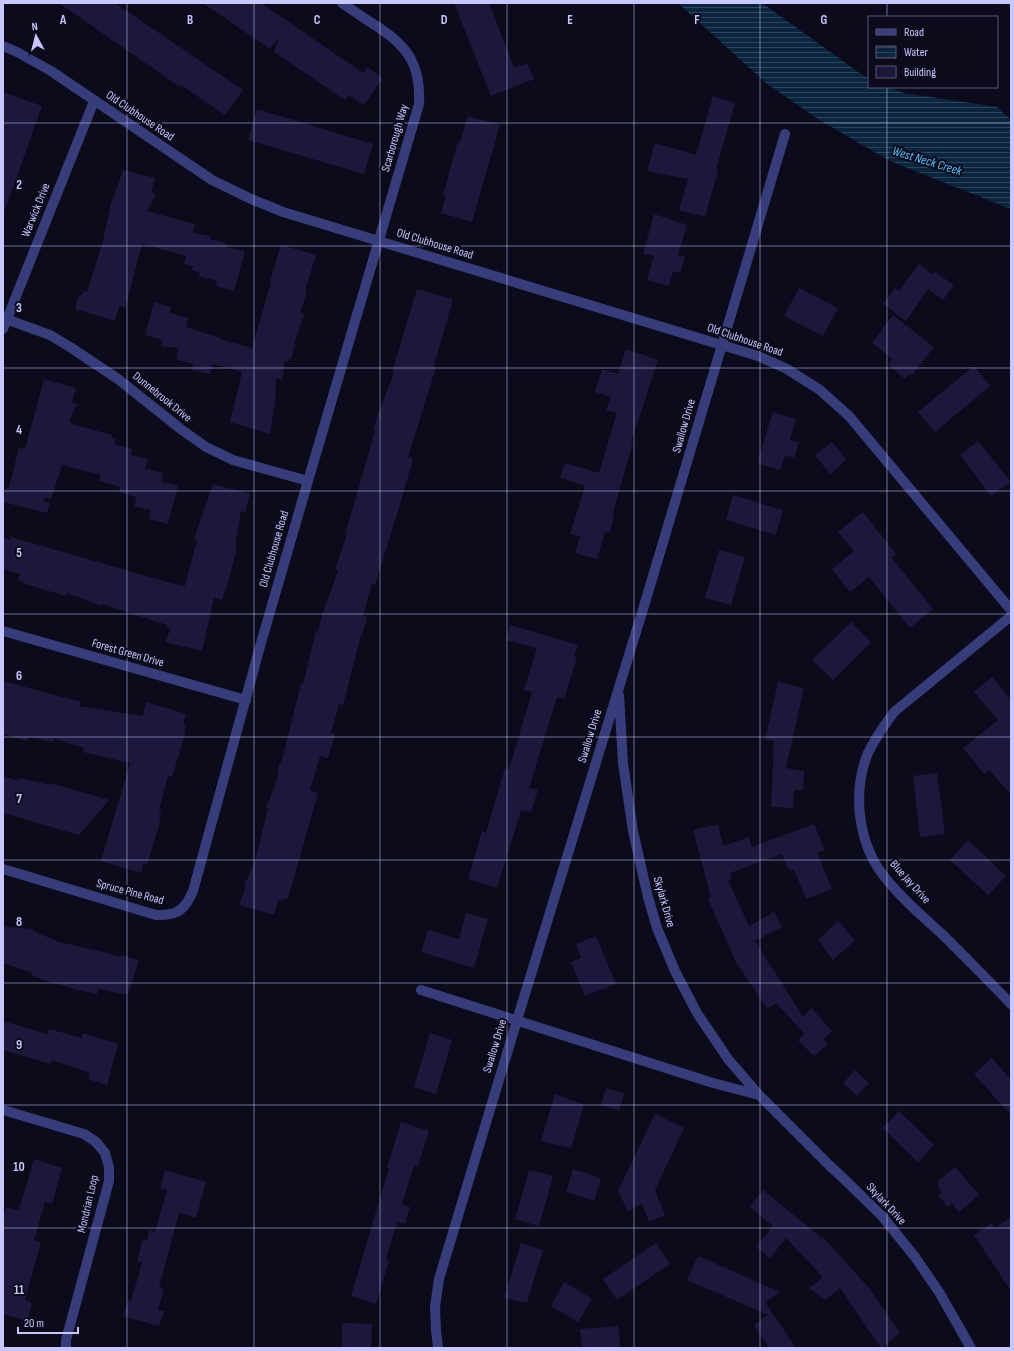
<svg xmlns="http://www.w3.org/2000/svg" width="1014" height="1351" font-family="'Sofia Sans Condensed',sans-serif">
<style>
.water{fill:url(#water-rules)}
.building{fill:#1b183c}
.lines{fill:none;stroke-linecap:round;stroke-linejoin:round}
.minor{stroke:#373c7a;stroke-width:10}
.grid{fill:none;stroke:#c7c7fe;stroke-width:1;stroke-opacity:0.55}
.labels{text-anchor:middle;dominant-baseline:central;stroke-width:4;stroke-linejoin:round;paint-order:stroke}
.street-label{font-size:12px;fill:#c7c7fe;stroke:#0c0b1b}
.water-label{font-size:13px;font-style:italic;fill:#57c1fc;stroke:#0c0b1b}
.grid-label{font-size:13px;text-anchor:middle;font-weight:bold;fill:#c7c7fe;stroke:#0c0b1b;stroke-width:4;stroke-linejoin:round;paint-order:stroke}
</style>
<defs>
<pattern id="water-rules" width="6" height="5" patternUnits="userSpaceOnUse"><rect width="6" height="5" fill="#0c253f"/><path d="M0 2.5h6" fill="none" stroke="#2e435c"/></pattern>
</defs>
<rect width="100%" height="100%" fill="#0c0b1b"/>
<path class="water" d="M678 3H762L861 74 869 78V87H889L904 93 997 107 1011 120V209L890 161 818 119 766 83Z"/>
<path class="building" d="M59 3H115L243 90 225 115 181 85 180 87Z
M203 3H261L363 73 367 67 383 78 364 105 349 95 345 100 274 52 279 37 270 49Z
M454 3H489L514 68 527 63 534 79 491 96Z
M3 92 42 106 5 210H3Z
M713 96 735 103 716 169 718 170 705 217 679 210 688 179 647 171 655 143 696 155Z
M257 109 373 144 364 174 248 140Z
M468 116 500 125 472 222 441 213 446 196 443 195 458 141 460 142Z
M123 170 155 178 151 193 156 194 147 211 195 224 193 233 211 236 210 239 228 244 227 248 245 251 234 291 216 286 217 281 199 276 200 273 192 270 193 266 184 264 186 256 142 244 125 308 119 306 115 321 75 309 79 295H82L83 291 87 292 103 241 111 203 113 199Z
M654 214 687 225 678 255 685 257 680 273 673 271 669 286 647 280 654 256 643 254Z
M281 245 316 255 306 287V296L300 313 304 314 294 344H295L291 359 289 358 288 362 285 361 282 380 276 378 275 402 270 434 230 422 242 372 213 364 210 374 192 370 193 364 176 359 179 348 161 346 163 340 145 335 154 302 171 307 170 313 188 318 186 327 220 338V339L252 348 271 282 270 281Z
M919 264 933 274 935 272 954 285 943 300 928 289 906 321 883 304 895 288 899 291Z
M799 288 838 308 823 336 784 316Z
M417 289 453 299 434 366 436 367 408 457 413 459 401 501 375 585 372 584 363 615 367 617 362 636 361 635 343 705 339 704 331 733 335 734 328 758 320 756 310 790 318 793 288 899 284 898 283 901 278 900 274 915 261 911 239 905 246 887 244 886 255 861 268 808H266L277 780 279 763 281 764 301 684H303L316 631 318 632 322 615 338 571 335 569 347 535H345L375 431 373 430 377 417 394 373 392 372Z
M893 315 934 347 912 375 910 373 905 379 888 365 892 359 872 343Z
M626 349 658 360 631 442 633 443 612 516H614L610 533 605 532 597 559 575 553 580 536 570 534 585 486 560 478 565 463 599 473 617 413 606 410 611 397 595 392 602 369 618 374Z
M974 366 990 386 935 432 918 412Z
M44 379 76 388 72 403 77 404 69 421 72 422 71 424 112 435V438L116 439 114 444 132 449 131 455 148 459 145 469 163 473 161 482 178 485 168 524 149 519 151 510 134 506 137 497 119 492 120 487 99 481 101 475 62 465 51 499 45 497 44 501 50 503 47 513 3 502 6 487 9 488 19 447 25 449Z
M773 412 796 419 790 440 799 442 794 458 785 455 780 470 757 463Z
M978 441 1011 482 991 496 960 455Z
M832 442 846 459 840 466 830 474 815 455Z
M213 484 250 494 245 512 241 511 236 540V552L229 579 222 600 214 598 202 651 165 642 171 628 166 627 167 625 102 604 101 606 67 593 66 596 38 588 18 581 20 574 3 569V538L10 540 11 537 178 585 185 586 197 540 194 539Z
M733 495 783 510 776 535 726 520Z
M863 512 896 554 891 557 933 609 910 628 869 577 850 592 832 569 854 551 838 532Z
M719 550 745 557 731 605 705 598Z
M851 622 871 642 833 680 812 660Z
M510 625 578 645 574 656 577 657 564 699 557 697 529 788 538 790 531 812 521 810 497 888 468 879 482 831 486 833 505 768 509 769 532 692 524 690 537 648 506 640Z
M992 677 1011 700V794L989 770 984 774 963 748 998 720 974 692Z
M3 681 81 702 79 706 143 716 146 702 186 714 183 724 186 725 184 734H185L172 777 168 776 159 811 161 812 159 822H160L147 865 143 864 141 873 101 861 130 763 83 752 84 748 54 739 53 742 28 737 27 741 3 734Z
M778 682 804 688 786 768 804 771 803 790H794L793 808 771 807 774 741 765 740Z
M937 773 945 834 920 837 913 776Z
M3 776 19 781 20 778 50 785V783L109 800 79 835 3 813Z
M718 824 723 846 749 837 752 847 814 824 825 850 817 853 832 889 806 899 794 869 789 870 782 854 730 873 732 879 728 880 749 926 774 912 782 927 755 941 803 1017 811 1008 832 1031 823 1039 828 1044 814 1056 798 1040 805 1034 776 1003 767 1009 736 962 708 899 711 897 693 830Z
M968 840 1006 876 988 895 950 860Z
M466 913 488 919 474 968 421 952 428 930 459 939Z
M838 921 855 940 833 960 818 940Z
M3 925 15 929V927L33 929V931L59 942 103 952 121 957V955L139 960 128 995 99 989 97 994 78 990 32 976 33 973 3 963Z
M596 936 616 984 585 996 571 962 581 958 576 944Z
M3 1021 47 1034 49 1029 82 1038 83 1033 118 1044 107 1085 88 1079 90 1073 52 1060 51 1064 3 1050Z
M430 1033 452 1040 436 1094 414 1087Z
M992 1058 1011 1080V1115L974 1074Z
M855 1070 869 1083 857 1096 843 1083Z
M606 1088 624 1093 619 1111 601 1105Z
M555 1094 584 1105 571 1148 541 1141Z
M899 1111 934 1145 918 1162 883 1128Z
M655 1114 684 1128 655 1190 665 1215 649 1222 642 1204 628 1211 618 1191Z
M401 1122 429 1131 418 1166 414 1165 402 1205 410 1207 405 1224 397 1222 386 1259 389 1260 376 1304 351 1296 389 1168H387Z
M34 1159 62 1168 52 1204 45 1202 34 1240 41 1242 25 1300 32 1303 27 1321 3 1314V1220L6 1207 19 1210Z
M955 1167 979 1195 959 1212 952 1203 948 1207 938 1195 942 1192 938 1187V1181Z
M573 1169 601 1178 594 1201 566 1192Z
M165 1170 206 1182 196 1218 179 1213 159 1288 164 1289 158 1310 164 1311 159 1326 123 1316 128 1300 131 1301 142 1263 137 1261 143 1239 147 1241 149 1230 155 1232 167 1190 160 1188Z
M529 1170 553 1176 539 1226 515 1219Z
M763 1190 822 1238 823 1237 869 1288 900 1333 881 1348 840 1288 825 1300 809 1288 823 1277 786 1238 770 1258 756 1247 773 1226 750 1207Z
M1011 1217V1291L974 1235 992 1223 995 1228Z
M521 1243 543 1250 527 1302H521L504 1298Z
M656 1243 670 1264 617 1300 603 1279Z
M698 1256 780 1292 765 1302 796 1348H769L754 1325 768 1315 687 1280Z
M564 1282 592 1299 578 1322 551 1306Z
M342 1323 372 1324 371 1348H342Z
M618 1326 620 1348H582L580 1329Z"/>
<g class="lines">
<path class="minor" d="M3 46 17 52 51 71 212 180 251 199 283 212 758 356 787 369 820 390 849 416 1011 610
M3 318 50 335 70 347 118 379 182 430 206 447 233 460 308 481
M3 329 94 101
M1011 616 894 712C884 726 875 738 868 753 852 792 858 842 883 875 900 897 922 916 943 935 966 958 989 981 1011 1004
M3 631 246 700
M619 695 623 763 633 831 648 897 657 928 675 971 697 1013 728 1059 759 1095 829 1165 844 1179 882 1216 915 1257 939 1292 971 1348
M3 869 156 915C177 916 185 910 193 891L261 643 308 481 419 104C421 67 409 47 378 27 366 20 354 11 342 3
M421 990 713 1083 759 1095
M3 1110 84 1134 96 1142 105 1153 109 1167V1181L66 1340V1348
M438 1348 436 1330 435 1307 439 1279 517 1020 644 606 785 134"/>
</g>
<path class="grid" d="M127 3V1348M254 3V1348M380 3V1348M507 3V1348M634 3V1348M760 3V1348M887 3V17M887 87V1348M3 123H1011M3 246H1011M3 368H1011M3 491H1011M3 614H1011M3 737H1011M3 860H1011M3 983H1011M3 1105H1011M3 1228H1011"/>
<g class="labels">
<g class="street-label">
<text transform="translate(140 116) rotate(34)">Old Clubhouse Road</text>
<text transform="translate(395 138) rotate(-74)">Scarborough Way</text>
<text transform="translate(36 210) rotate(-68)">Warwick Drive</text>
<text transform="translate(435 244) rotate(17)">Old Clubhouse Road</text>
<text transform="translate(745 340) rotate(19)">Old Clubhouse Road</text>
<text transform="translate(162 397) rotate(39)">Dunnebrook Drive</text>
<text transform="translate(684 426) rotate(-74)">Swallow Drive</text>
<text transform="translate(274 549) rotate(-74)">Old Clubhouse Road</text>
<text transform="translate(128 653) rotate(16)">Forest Green Drive</text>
<text transform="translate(590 736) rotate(-73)">Swallow Drive</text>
<text transform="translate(910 882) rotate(48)">Blue Jay Drive</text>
<text transform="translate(130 892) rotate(15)">Spruce Pine Road</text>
<text transform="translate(664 902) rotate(74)">Skylark Drive</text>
<text transform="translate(495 1046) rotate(-73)">Swallow Drive</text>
<text transform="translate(88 1204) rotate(-77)">Mondrian Loop</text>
<text transform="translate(886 1204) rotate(47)">Skylark Drive</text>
</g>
<g class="water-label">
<text transform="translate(927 161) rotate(17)">West Neck Creek</text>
</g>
</g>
<g class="grid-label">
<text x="63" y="24">A</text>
<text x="190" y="24">B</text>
<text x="317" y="24">C</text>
<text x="444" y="24">D</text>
<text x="570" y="24">E</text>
<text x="697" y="24">F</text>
<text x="824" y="24">G</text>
<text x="19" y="189">2</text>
<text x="19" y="312">3</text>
<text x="19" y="434">4</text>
<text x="19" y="557">5</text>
<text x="19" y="680">6</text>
<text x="19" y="803">7</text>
<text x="19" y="926">8</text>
<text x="19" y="1049">9</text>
<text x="19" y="1171">10</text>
<text x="19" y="1294">11</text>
</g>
<rect width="1014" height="1351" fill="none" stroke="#c7c7fe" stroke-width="8"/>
<rect x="868" y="16" width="130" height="72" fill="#0c0b1b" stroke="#575676"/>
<rect x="876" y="29" width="20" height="6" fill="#373c7a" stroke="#575676"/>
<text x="904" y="36" font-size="12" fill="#c7c7fe">Road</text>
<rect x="876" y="46" width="20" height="12" fill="url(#water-rules)" stroke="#575676"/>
<text x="904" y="56" font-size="12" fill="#c7c7fe">Water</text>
<rect x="876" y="66" width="20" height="12" fill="#1b183c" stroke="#575676"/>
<text x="904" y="76" font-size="12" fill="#c7c7fe">Building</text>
<g transform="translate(36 36) rotate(353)" stroke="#0c0b1b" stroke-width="3" paint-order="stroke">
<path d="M0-3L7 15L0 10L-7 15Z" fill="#c7c7fe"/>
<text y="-6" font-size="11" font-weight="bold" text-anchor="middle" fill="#c7c7fe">N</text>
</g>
<path d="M18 1327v6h60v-6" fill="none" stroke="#c7c7fe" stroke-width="2"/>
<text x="24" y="1327" font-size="12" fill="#c7c7fe" stroke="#0c0b1b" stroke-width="3" paint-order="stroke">20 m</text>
</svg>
